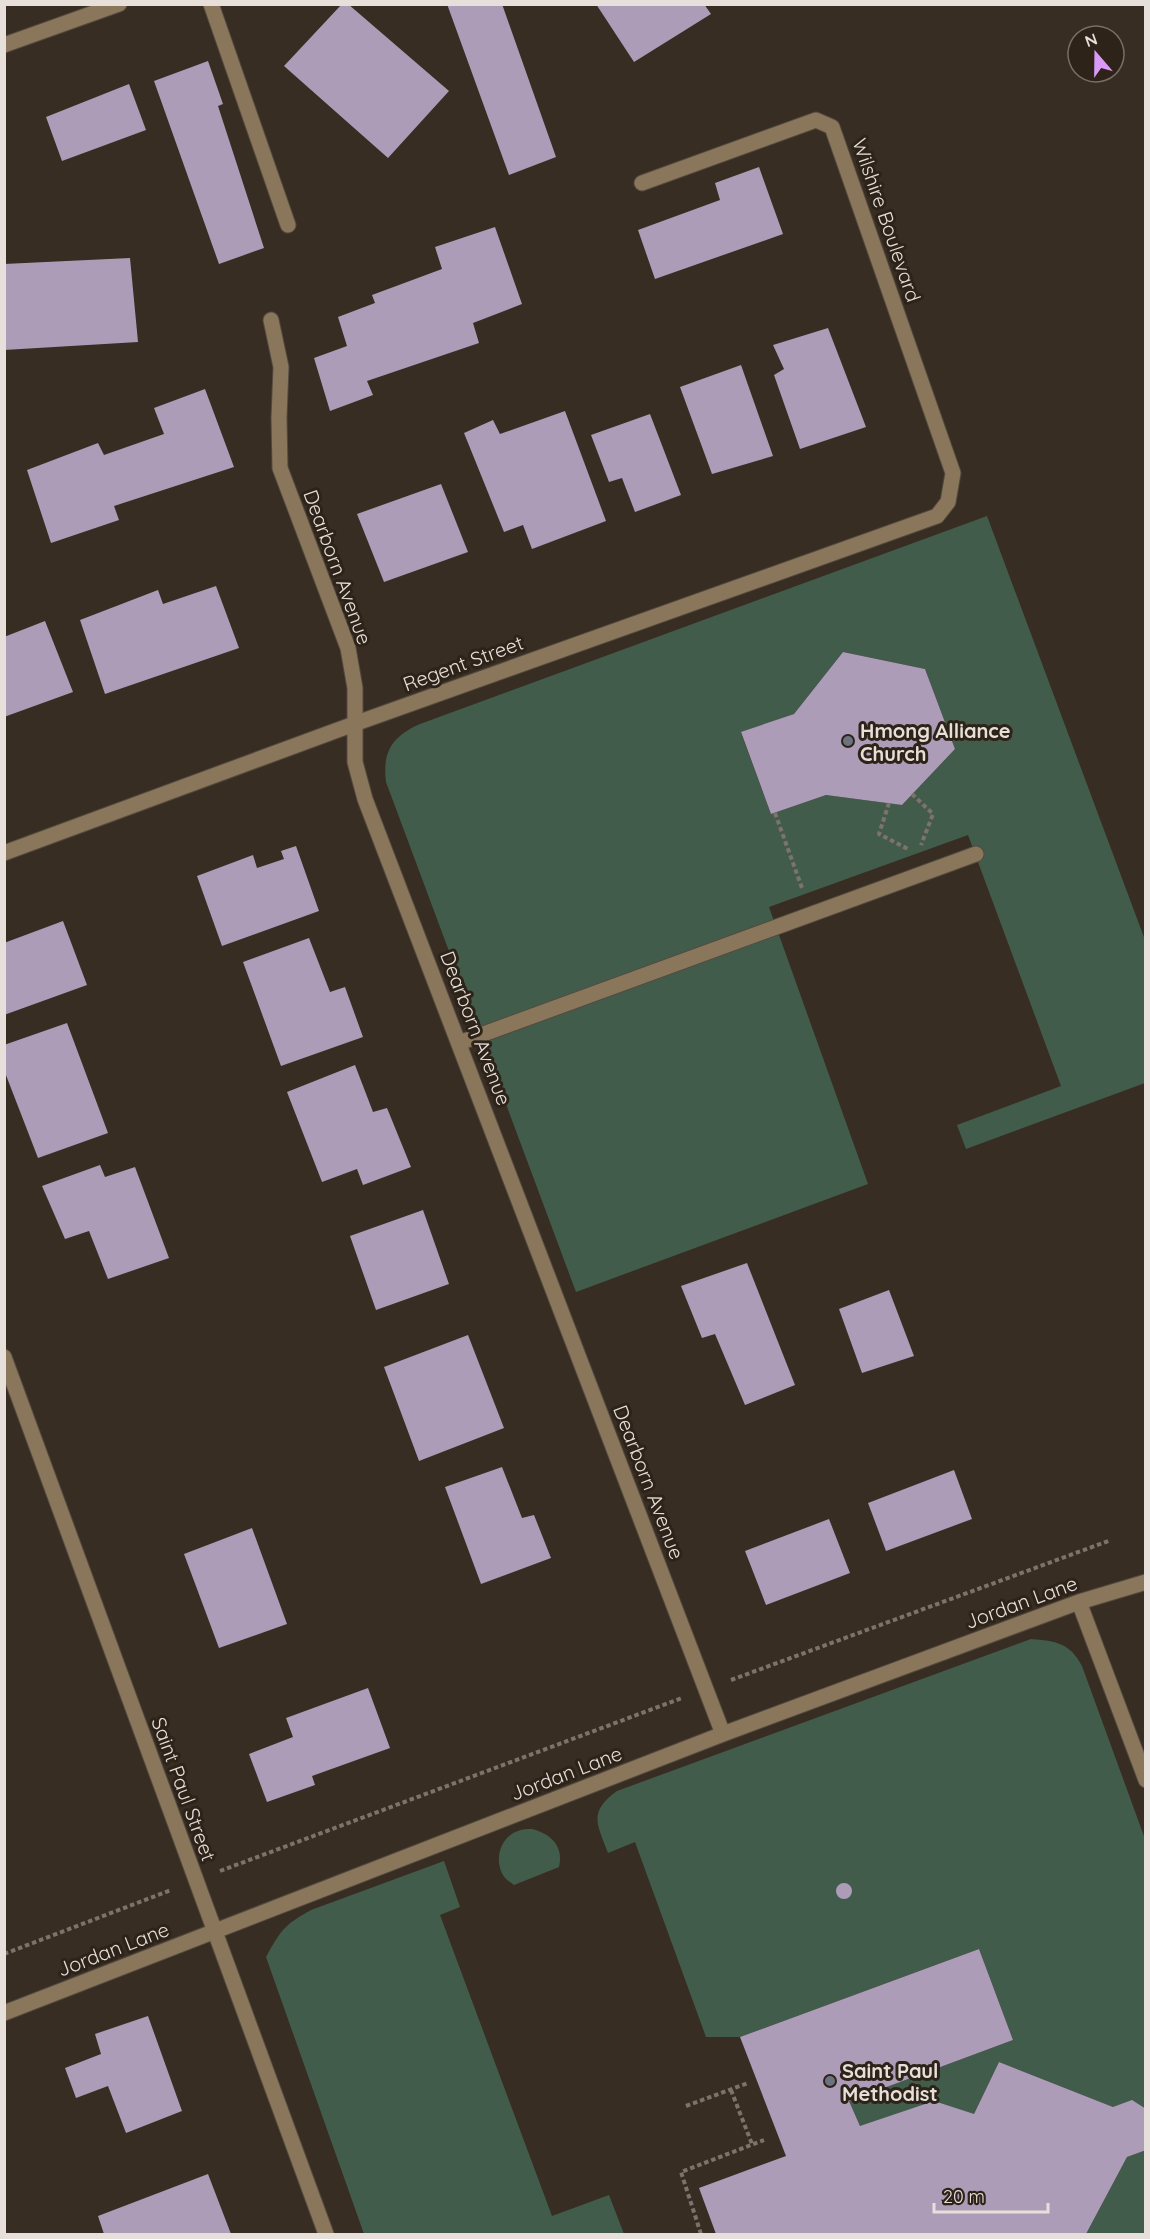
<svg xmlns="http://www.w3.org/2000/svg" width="1150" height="2239" font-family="Quicksand,sans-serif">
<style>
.green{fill:#425c4b;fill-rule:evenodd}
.building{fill:#ad9cb8}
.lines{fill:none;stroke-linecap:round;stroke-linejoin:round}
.minor-casing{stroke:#544a40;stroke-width:17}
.path{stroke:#7d736b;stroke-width:4;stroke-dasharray:4.5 3;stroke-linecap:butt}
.minor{stroke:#8a775b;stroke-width:15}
.worship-dot{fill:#6b7280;stroke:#2d2319;stroke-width:2}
.labels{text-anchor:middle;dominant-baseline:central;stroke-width:6;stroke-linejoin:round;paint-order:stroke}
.street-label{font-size:20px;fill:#e7e0da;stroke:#2d2319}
.poi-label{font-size:20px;font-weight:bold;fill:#e7e0da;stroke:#2d2319;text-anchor:start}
</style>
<rect width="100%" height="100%" fill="#382d23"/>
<path class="green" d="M987 516 1145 940V1083L966 1149 957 1125 1061 1086 968 835 769 907 868 1184 576 1292 386 782C382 751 393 736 420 724ZM843 652 925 669 955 749 902 805 826 795 771 814 741 733 794 714Z
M1031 1639C1056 1641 1070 1643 1082 1666L1145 1839V2234H1086L1127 2157 1142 2151 1113 2107 999 2062 974 2114 860 2126 849 2101 1013 2040 979 1949 740 2037H706L635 1842 608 1853C597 1824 588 1812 617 1791Z
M532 1829C551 1834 564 1846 559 1867L514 1885C510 1882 505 1879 503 1875 494 1860 500 1837 518 1831 522 1829 528 1829 532 1829Z
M444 1861 460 1907 440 1915 552 2216 609 2195 624 2234H364L266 1957C281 1930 284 1925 311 1910Z"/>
<path class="building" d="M342 4H348L449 91 388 158 284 66Z
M447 4H502L556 157 509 175Z
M596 4H704L711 14 634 62Z
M208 61 223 104 218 106 264 248 219 264 154 81Z
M129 84 146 130 62 161 46 117Z
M759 167 783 234 655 279 638 230 720 200 715 183Z
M495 227 522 304 473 323 479 343 367 381 373 395 330 411 314 358 347 346 338 317 375 303 372 295 442 269 435 247Z
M130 258 138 342 4 350V264Z
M828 328 866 427 800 449 774 375 784 369 773 345Z
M741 365 773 456 712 474 680 387Z
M205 389 234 467 114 506 119 520 51 543 27 470 98 443 104 455 164 434 154 408Z
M565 411 606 521 532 549 523 525 504 532 464 433 493 420 500 434Z
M650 414 681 495 635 512 622 478 609 482 591 435Z
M441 484 468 552 384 582 357 514Z
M216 586 239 648 105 694 80 620 158 590 163 604Z
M45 621 73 692 4 717V637Z
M843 652 925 669 955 749 902 805 826 795 771 814 741 732 794 714Z
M296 846 319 911 222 946 197 876 253 855 257 868 284 859 281 851Z
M63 921 87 985 4 1015V943Z
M309 938 330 992 345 987 363 1037 281 1066 243 962Z
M67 1023 108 1133 38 1158 4 1070V1045Z
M355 1065 373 1112 387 1108 411 1167 363 1185 357 1169 322 1182 287 1092Z
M100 1165 105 1177 135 1167 169 1258 108 1279 89 1231 65 1239 42 1186Z
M423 1210 449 1284 376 1310 350 1236Z
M747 1263 795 1385 745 1405 715 1334 702 1338 681 1286Z
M889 1290 914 1356 862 1373 839 1309Z
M468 1335 504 1428 419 1461 384 1367Z
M502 1467 522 1518 534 1515 551 1558 481 1584 445 1487Z
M954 1470 972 1519 886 1551 868 1503Z
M829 1519 850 1573 766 1605 745 1551Z
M252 1528 287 1624 219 1648 184 1554Z
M368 1688 390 1748 312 1776 315 1785 267 1802 249 1754 293 1737 286 1718Z
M836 1891a8 8 0 1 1 16 0a8 8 0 1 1-16 0Z
M979 1949 1013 2040 849 2101 860 2126 934 2101 974 2114 999 2062 1113 2107 1132 2100 1146 2109V2150L1127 2157 1086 2234H716L699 2188 786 2156 740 2037Z
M148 2016 182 2111 126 2133 108 2086 76 2098 65 2068 101 2054 95 2034Z
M208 2174 231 2234H104L98 2216Z"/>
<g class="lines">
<defs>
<path id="minor" d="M211 4 288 225
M4 45 119 4
M271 320 281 367 279 418 280 468 348 648 355 688V762L365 799 723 1734
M4 853 354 724 937 516 948 502 953 473 832 127 816 120 642 183
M459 1043 976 854
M4 1357 326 2234
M1079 1602 1146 1780
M4 2013 723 1734 1079 1602 1146 1582"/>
</defs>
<use href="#minor" class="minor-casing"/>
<path class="path" d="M912 794 933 814 921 845
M889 803 879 834 908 849
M775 813 802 888
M731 1680 1111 1540
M220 1871 682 1698
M4 1954 171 1890
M731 2090 752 2144
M686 2106 748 2083
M701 2234 681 2172 764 2140"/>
<use href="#minor" class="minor"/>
</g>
<g class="worship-dot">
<circle cx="848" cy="741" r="6"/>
<circle cx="830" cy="2081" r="6"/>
</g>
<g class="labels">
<g class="street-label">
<text transform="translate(887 220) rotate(71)">Wilshire Boulevard</text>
<text transform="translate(338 567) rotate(70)">Dearborn Avenue</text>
<text transform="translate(463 663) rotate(-20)">Regent Street</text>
<text transform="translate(476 1028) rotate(69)">Dearborn Avenue</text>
<text transform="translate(649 1482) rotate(69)">Dearborn Avenue</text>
<text transform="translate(1021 1602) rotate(-20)">Jordan Lane</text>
<text transform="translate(566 1773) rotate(-21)">Jordan Lane</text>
<text transform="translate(184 1789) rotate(70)">Saint Paul Street</text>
<text transform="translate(113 1949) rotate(-21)">Jordan Lane</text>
</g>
<g class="poi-label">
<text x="860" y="730">Hmong Alliance<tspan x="860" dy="23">Church</tspan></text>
<text x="842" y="2070">Saint Paul<tspan x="842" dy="23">Methodist</tspan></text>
</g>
</g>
<rect width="1150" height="2239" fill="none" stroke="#e7e0da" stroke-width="12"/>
<g transform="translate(1096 54) rotate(340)"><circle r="28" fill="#2d2319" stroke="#776f66" stroke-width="1.5"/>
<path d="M0-4.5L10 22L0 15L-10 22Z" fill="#d99af7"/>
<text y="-9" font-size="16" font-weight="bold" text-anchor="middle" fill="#e7e0da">N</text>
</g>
<path d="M934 2203v9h114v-9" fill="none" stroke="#e7e0da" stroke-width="3"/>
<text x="943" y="2203" font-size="18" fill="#e7e0da" stroke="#2d2319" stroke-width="4.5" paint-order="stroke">20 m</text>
</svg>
